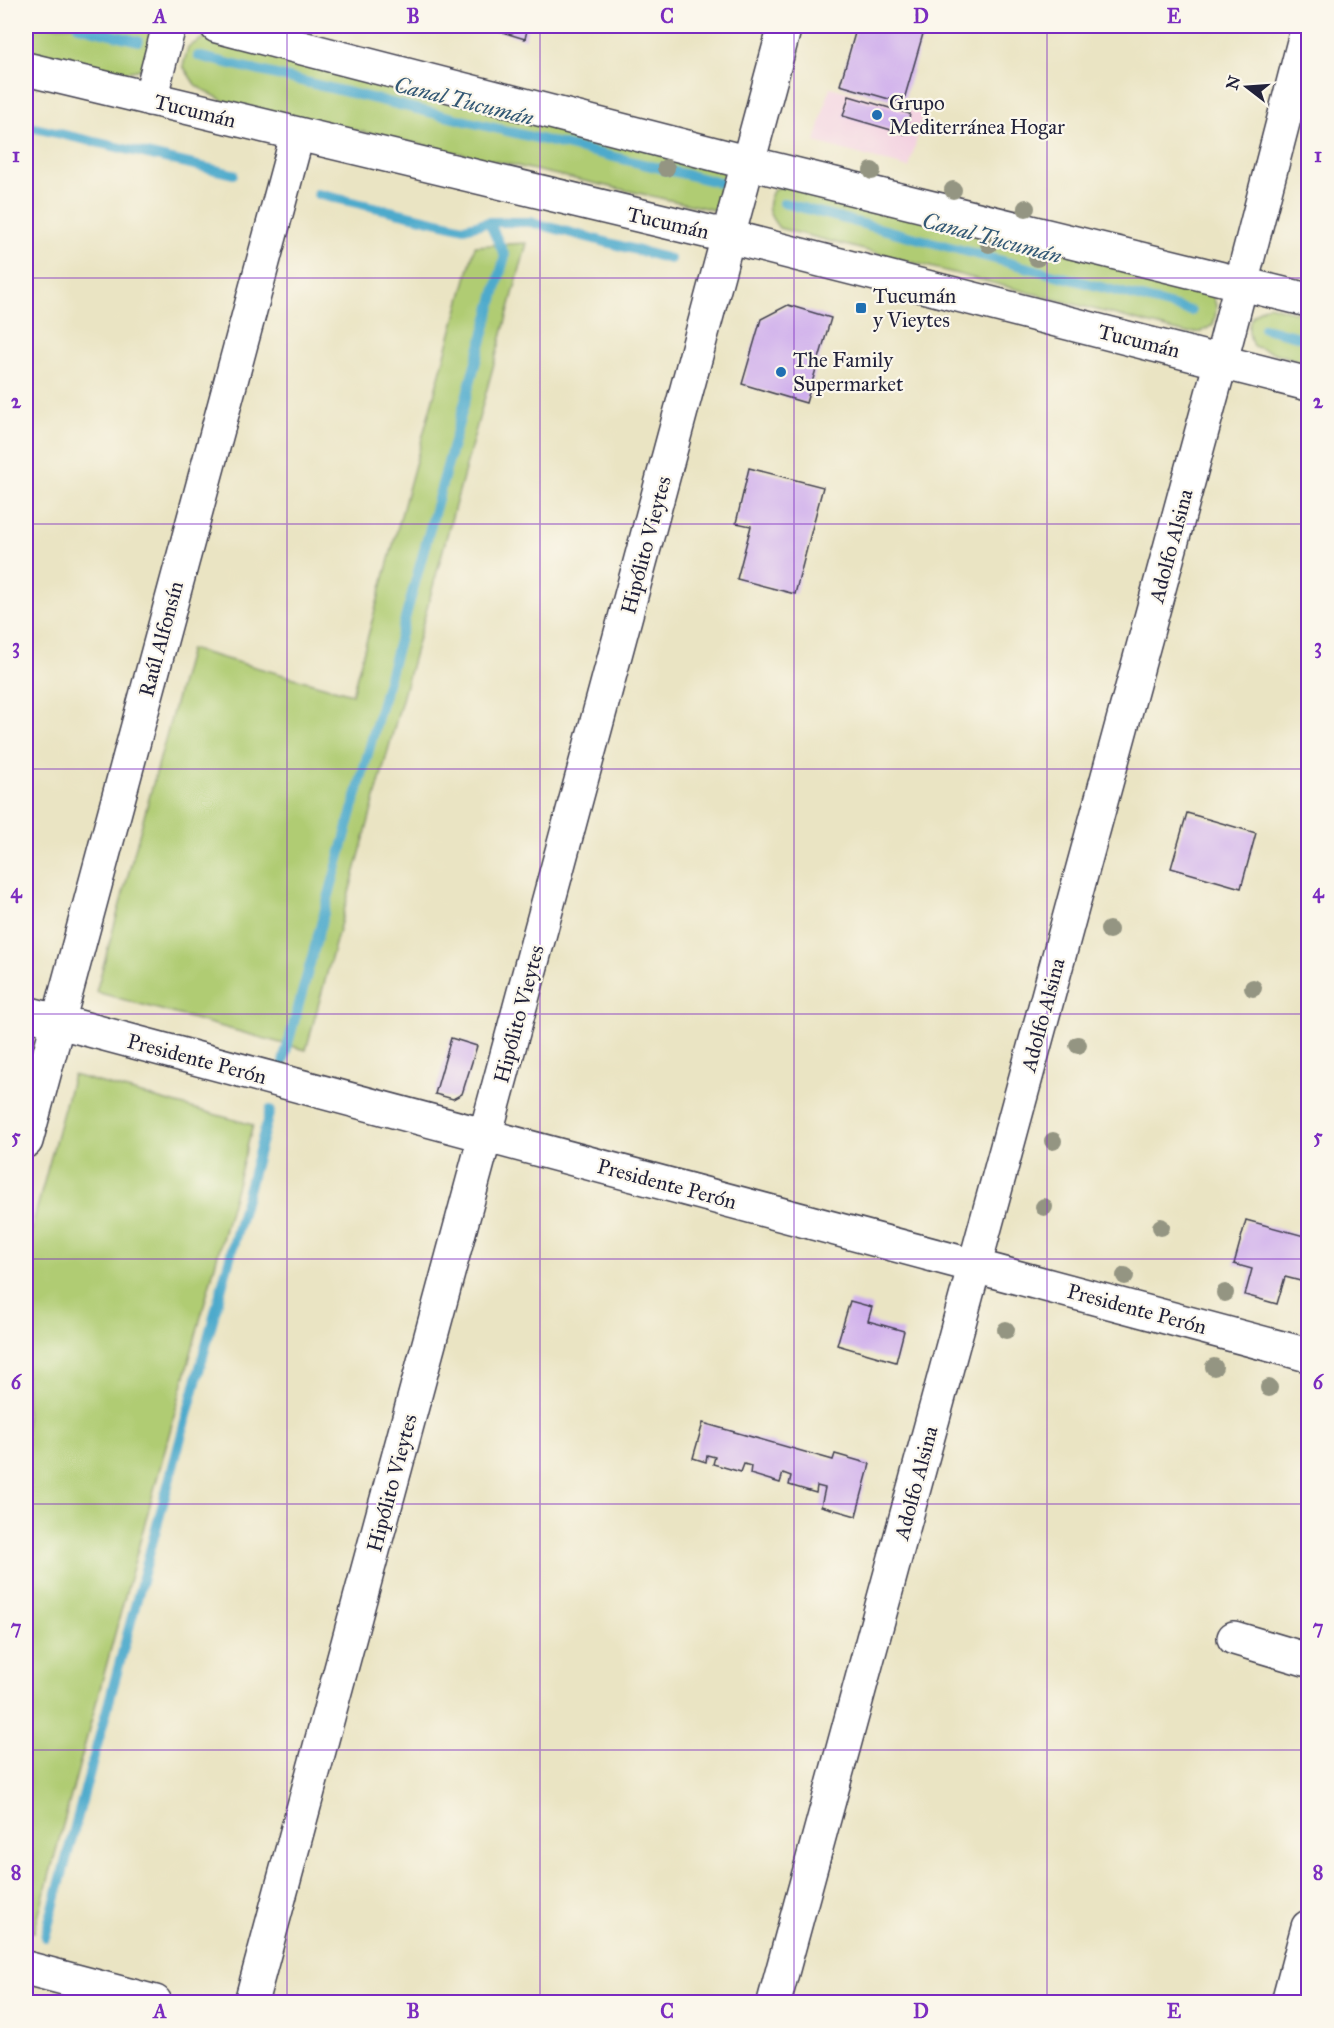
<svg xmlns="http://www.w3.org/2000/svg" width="1334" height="2028" font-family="'IM FELL Great Primer',serif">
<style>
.built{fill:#f3cfe0}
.green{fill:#b0cc73;stroke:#697757;stroke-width:1.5}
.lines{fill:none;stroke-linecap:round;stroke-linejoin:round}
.stream{stroke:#4daacc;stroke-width:10}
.building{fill:#cfaeec}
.minor-casing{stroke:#403f4f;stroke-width:36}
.major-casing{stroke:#403f4f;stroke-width:36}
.minor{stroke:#fff;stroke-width:33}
.major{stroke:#fff;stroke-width:33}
.tree{fill:#949582}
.grid{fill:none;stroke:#7b2cbf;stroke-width:1.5;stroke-opacity:0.55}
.poi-dot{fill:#1f6fb2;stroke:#fbf7ec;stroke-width:2}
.labels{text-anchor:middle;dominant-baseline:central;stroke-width:4.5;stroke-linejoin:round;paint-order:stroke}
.poi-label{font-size:21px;fill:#22223b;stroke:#fbf7ec;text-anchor:start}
.street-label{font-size:21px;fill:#22223b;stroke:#fbf7ec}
.water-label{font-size:22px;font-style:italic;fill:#335875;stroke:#fbf7ec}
.neatline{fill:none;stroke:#7b2cbf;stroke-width:2}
.grid-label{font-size:20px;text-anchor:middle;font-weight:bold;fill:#7b2cbf}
</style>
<rect width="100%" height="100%" fill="#fbf7ec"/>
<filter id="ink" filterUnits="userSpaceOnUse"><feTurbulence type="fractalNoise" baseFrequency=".0167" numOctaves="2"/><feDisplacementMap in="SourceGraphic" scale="12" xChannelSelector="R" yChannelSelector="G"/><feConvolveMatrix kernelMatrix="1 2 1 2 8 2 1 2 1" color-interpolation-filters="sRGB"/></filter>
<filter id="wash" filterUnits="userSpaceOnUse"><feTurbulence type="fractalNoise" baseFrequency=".008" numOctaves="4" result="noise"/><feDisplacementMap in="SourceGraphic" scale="24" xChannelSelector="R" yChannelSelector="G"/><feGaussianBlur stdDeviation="1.35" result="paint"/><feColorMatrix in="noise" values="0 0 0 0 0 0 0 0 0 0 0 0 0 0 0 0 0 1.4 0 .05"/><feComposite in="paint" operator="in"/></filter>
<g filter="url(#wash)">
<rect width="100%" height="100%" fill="#eae4c3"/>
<path class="built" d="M830 87 924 112 909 168 815 142Z"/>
<path class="green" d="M26 26H154V56L138 70 111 74 26 54Z
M209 35 729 171 719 211 224 101 196 86 183 66 188 47Z
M790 184 1205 287C1218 300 1218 308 1213 325L1201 332 1186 333 779 228C767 213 765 206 774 189Z
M527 243 306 1050 96 992 190 649 352 694 475 246Z
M1269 305 1308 316V364L1253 346C1245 326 1247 314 1269 305Z
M73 1075 253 1125 34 1932 26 1930V1249Z"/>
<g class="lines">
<path class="stream" d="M78 26 138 41
M198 56 721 183
M26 126 233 174
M318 194 464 228 489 222H530L670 259
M784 203 1191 311
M1264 328 1308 339
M283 1062 505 256 489 222
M45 1937 270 1110
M27 2002H28"/>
</g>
<g id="blocks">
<path class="building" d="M494 26H528L525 39 492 29Z
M857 26 925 27 903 103 840 85Z
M849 96 910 114 905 134 843 116Z
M788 305 831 318 806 403 742 384 761 319Z
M749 468 823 487 795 594 737 579 751 526 736 523Z
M1187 813 1256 833 1241 888 1171 868Z
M451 1038 477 1046 462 1094 453 1099 435 1094Z
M1246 1220 1308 1237V1283L1285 1277 1277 1304 1245 1295 1252 1269 1234 1264Z
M1308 1284V1313L1301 1311Z
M850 1301 872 1307 868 1321 904 1331 896 1362 837 1345Z
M703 1423 833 1460 835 1454 870 1464 856 1516 821 1506 825 1488 817 1486 816 1493 789 1485 791 1476 783 1473 780 1483 750 1474 751 1466 744 1464 741 1472 713 1464 715 1457 707 1455 706 1462 693 1458Z"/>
</g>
</g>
<g filter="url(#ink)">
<use href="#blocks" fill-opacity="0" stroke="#403f4f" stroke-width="1.5"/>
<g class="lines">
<defs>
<path id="minor" d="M217 26 749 163 1308 300
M150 99 169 26
M26 1013 1308 1355
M26 1141 297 136
M1234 1638 1308 1660
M26 1968 155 2002
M251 2002 785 26
M774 2002 1221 361 1308 26
M1288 2002 1308 1927"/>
<path id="major" d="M26 69 730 237 1308 384"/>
</defs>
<use href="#minor" class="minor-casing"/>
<use href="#major" class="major-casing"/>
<use href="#minor" class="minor"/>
<use href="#major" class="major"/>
</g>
<g class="tree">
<circle cx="666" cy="168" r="9"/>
<circle cx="872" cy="171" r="9"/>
<circle cx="953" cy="190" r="9"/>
<circle cx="1026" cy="208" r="9"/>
<circle cx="989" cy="244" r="9"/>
<circle cx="1037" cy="258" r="9"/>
<circle cx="1109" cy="930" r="9"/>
<circle cx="1253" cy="988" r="9"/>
<circle cx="1078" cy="1045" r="9"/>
<circle cx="1053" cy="1141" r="9"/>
<circle cx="1044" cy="1207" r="9"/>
<circle cx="1161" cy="1227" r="9"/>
<circle cx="1125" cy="1276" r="9"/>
<circle cx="1225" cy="1293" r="9"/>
<circle cx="1006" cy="1330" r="9"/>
<circle cx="1214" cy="1367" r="9"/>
<circle cx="1269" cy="1388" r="9"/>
</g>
</g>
<path class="grid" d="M287 26V2002M540 26V2002M794 26V2002M1047 26V2002M26 278H1308M26 524H1308M26 769H1308M26 1014H1308M26 1259H1308M26 1504H1308M26 1750H1308"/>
<g class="poi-dot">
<circle cx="877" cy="115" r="6"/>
<rect x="855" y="302" width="12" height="12" rx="3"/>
<circle cx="781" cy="372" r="6"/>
</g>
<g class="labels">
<g class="poi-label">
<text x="889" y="103">Grupo<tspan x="889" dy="24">Mediterránea Hogar</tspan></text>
<text x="873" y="296">Tucumán<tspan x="873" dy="24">y Vieytes</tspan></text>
<text x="793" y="360">The Family<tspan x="793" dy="24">Supermarket</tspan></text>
</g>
<g class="street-label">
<text transform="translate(195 111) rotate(14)">Tucumán</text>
<text transform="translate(668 223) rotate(13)">Tucumán</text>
<text transform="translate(1139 341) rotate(14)">Tucumán</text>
<text transform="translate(646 545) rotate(-75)">Hipólito Vieytes</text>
<text transform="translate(1171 546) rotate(-75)">Adolfo Alsina</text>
<text transform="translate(161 639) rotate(-75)">Raúl Alfonsín</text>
<text transform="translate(519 1014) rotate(-75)">Hipólito Vieytes</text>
<text transform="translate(1043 1015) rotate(-75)">Adolfo Alsina</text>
<text transform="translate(197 1059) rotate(15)">Presidente Perón</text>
<text transform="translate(667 1184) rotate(15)">Presidente Perón</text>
<text transform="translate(1137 1309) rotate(15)">Presidente Perón</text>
<text transform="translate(392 1483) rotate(-75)">Hipólito Vieytes</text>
<text transform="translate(916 1483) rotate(-75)">Adolfo Alsina</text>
</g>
<g class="water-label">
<text transform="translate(464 101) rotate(14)">Canal Tucumán</text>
<text transform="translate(992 238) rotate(15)">Canal Tucumán</text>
</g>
</g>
<rect width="1334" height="2028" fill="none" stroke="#fbf7ec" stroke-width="66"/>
<g transform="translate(1247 87) rotate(287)" stroke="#fbf7ec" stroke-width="4.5" paint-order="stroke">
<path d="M0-4.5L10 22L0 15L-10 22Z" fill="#22223b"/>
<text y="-9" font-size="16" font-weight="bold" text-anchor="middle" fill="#22223b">N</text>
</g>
<rect x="33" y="33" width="1268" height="1962" class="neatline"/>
<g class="grid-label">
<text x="160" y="23">A</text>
<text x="413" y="23">B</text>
<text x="667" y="23">C</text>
<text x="921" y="23">D</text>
<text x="1174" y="23">E</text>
<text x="16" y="162">1</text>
<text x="1318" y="162">1</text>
<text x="16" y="408">2</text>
<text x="1318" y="408">2</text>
<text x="16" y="653">3</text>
<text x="1318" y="653">3</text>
<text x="16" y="898">4</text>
<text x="1318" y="898">4</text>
<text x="16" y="1143">5</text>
<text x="1318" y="1143">5</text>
<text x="16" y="1389">6</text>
<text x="1318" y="1389">6</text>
<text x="16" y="1634">7</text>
<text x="1318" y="1634">7</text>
<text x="16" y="1879">8</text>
<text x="1318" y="1879">8</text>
<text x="160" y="2018">A</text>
<text x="413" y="2018">B</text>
<text x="667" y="2018">C</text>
<text x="921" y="2018">D</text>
<text x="1174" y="2018">E</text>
</g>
</svg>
